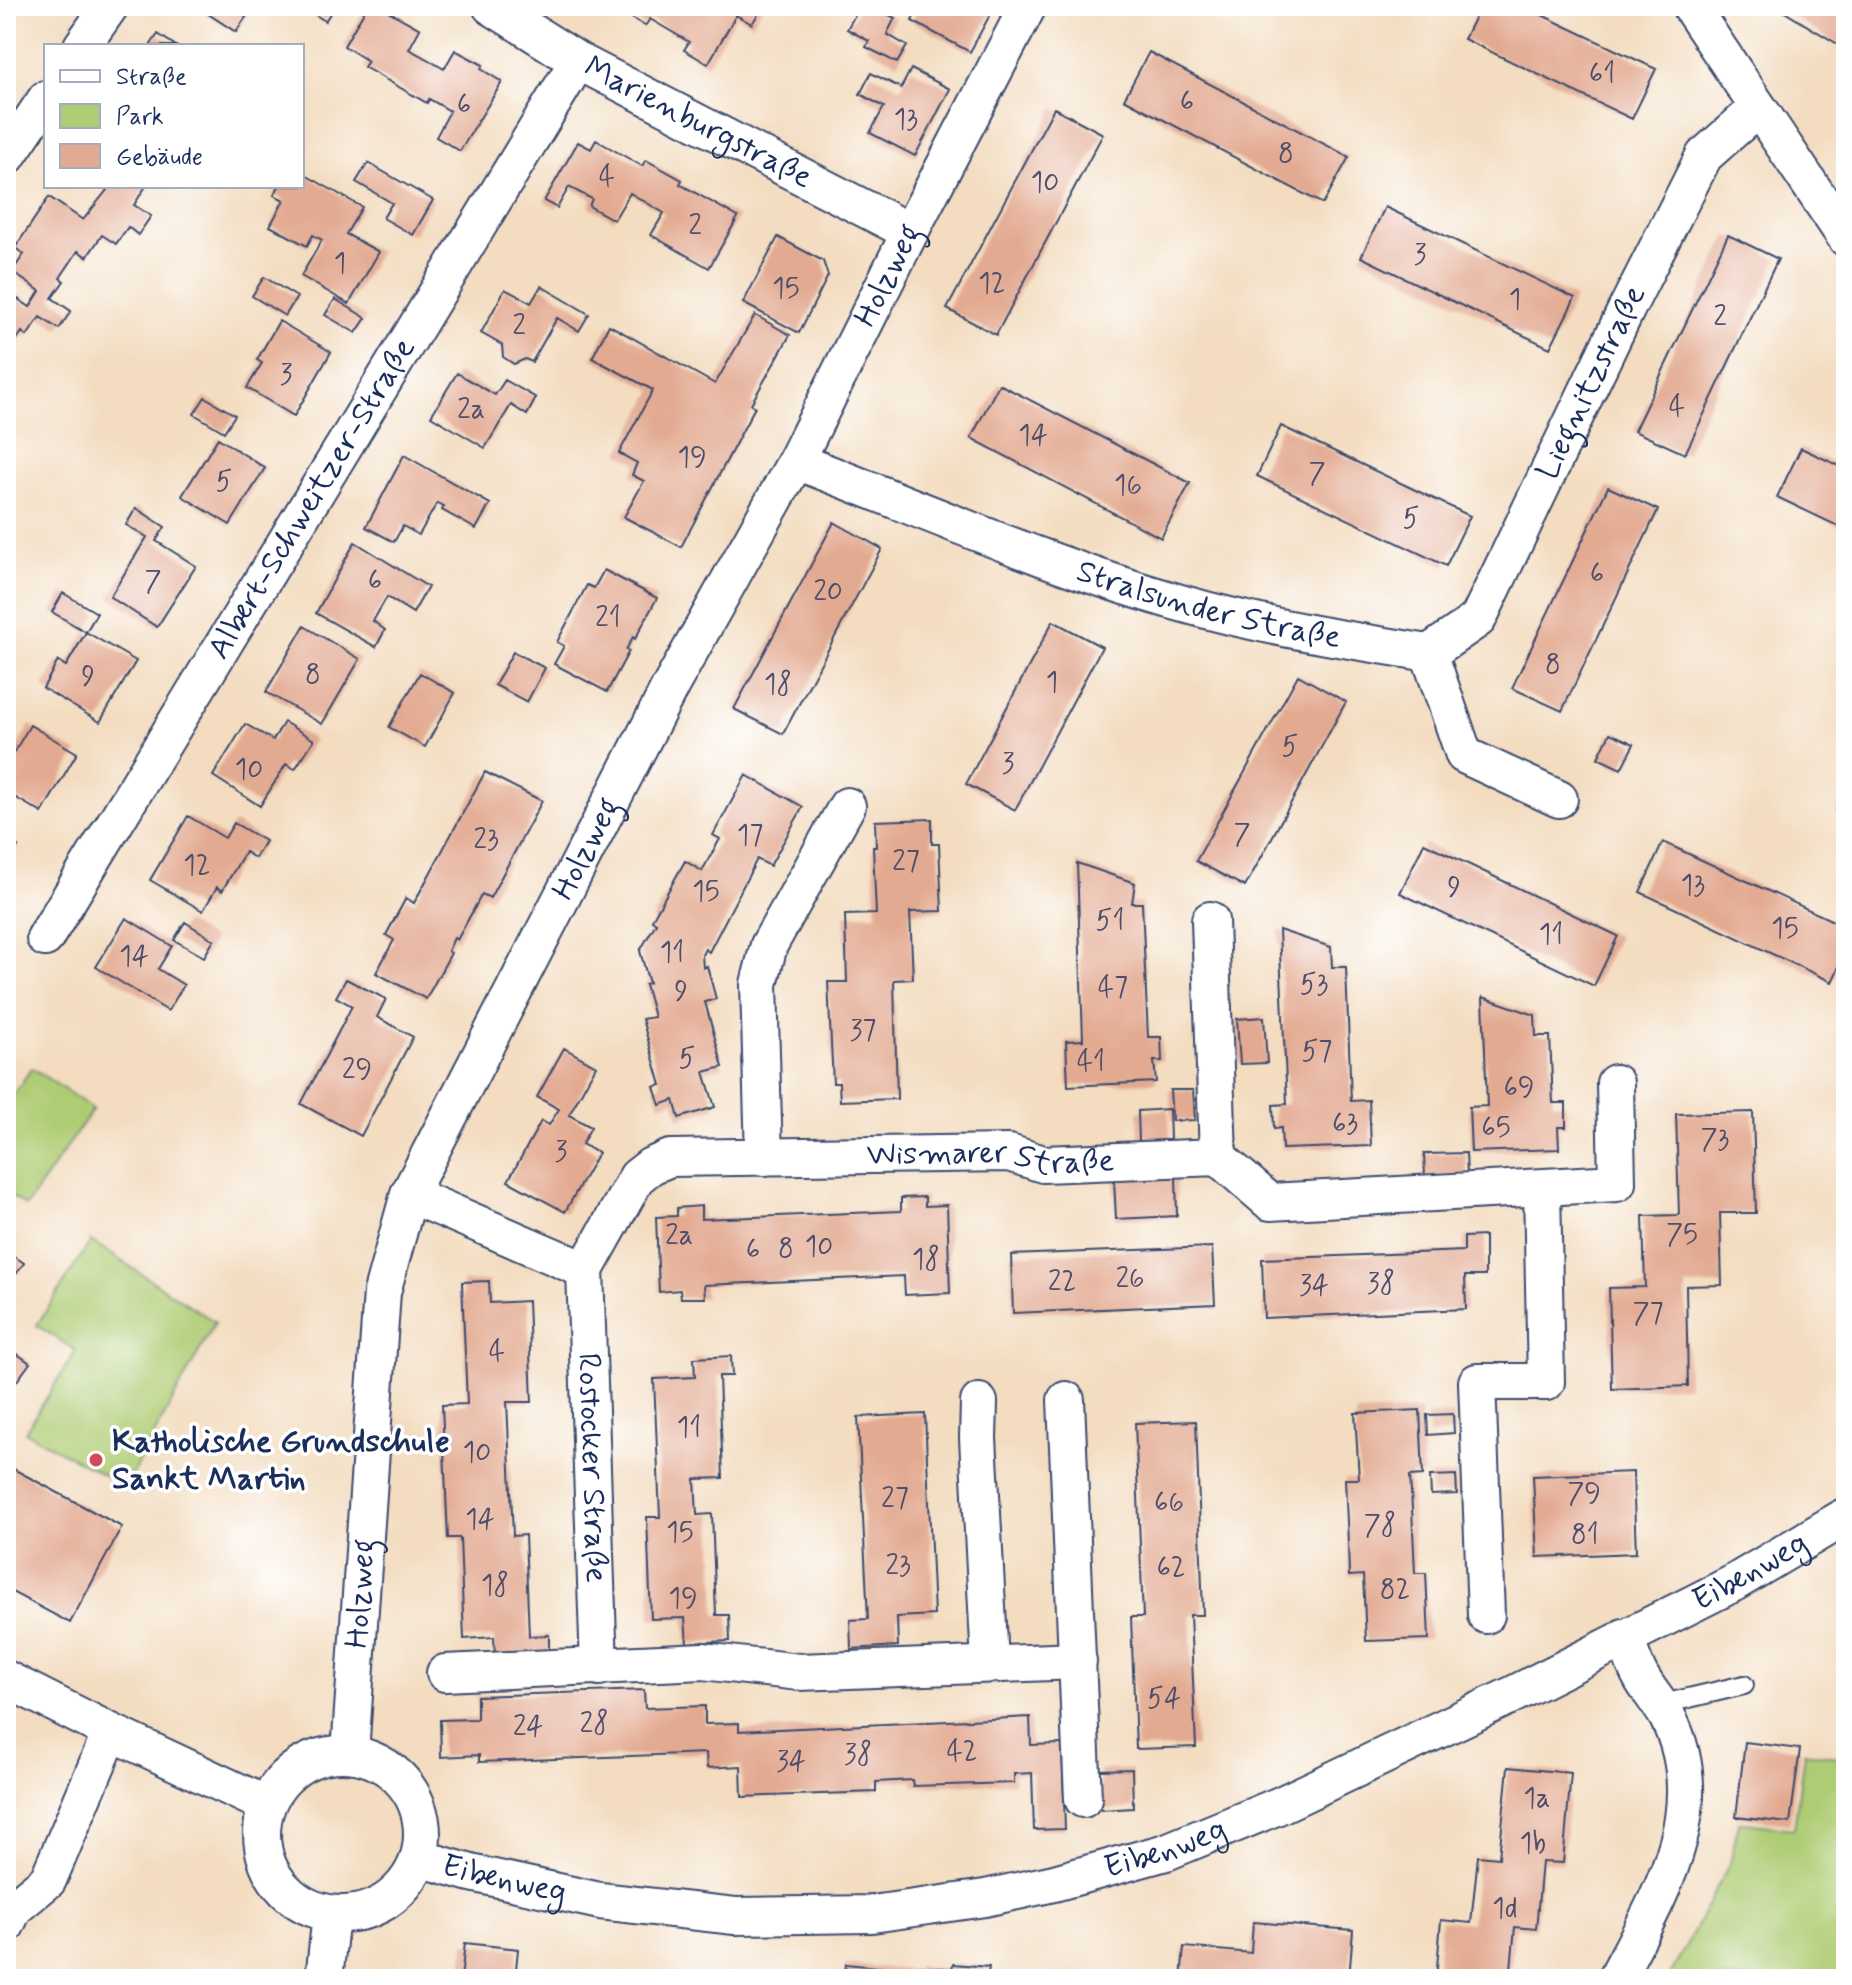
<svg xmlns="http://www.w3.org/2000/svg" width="1852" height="1985" font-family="Mynerve,sans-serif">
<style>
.green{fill:#aecc73;stroke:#647e68;stroke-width:2}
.building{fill:#e3aa92}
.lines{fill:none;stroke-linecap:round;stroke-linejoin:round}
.service-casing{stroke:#3b496d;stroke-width:22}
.minor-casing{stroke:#3b496d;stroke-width:40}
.service{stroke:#fff;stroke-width:18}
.minor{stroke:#fff;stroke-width:36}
.poi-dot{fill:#d1495b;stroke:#fff;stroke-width:3}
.labels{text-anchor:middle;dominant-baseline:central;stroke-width:7;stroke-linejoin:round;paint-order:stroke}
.number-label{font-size:28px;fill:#4d4e6b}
.street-label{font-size:32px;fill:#1b2f5e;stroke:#fff}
.poi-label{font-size:32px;font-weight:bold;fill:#1b2f5e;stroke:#fff;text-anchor:start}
</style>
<rect width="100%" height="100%" fill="#fff"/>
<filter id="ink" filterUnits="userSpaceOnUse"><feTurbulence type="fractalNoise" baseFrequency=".0125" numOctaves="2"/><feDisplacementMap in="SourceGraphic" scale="16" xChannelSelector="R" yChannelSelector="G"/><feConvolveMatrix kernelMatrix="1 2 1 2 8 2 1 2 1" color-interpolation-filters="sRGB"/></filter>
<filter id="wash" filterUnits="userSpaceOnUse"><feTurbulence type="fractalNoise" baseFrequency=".006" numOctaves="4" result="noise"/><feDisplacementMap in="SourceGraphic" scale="32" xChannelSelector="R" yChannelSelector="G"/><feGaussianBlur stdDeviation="1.8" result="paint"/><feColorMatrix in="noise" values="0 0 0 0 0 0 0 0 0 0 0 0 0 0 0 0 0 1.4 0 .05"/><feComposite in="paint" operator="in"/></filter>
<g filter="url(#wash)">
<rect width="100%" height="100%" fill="#f3dcbf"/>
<path class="green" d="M32 1068 93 1109 26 1206 6 1192V1105Z
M91 1241 215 1322 126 1487 25 1432 76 1351 37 1325Z
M1804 1752 1846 1758V1979H1668L1730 1863 1739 1822 1794 1829Z"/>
<g id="blocks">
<path class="building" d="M196 6H253L236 32Z
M311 6H335L325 21 308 10Z
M367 6H379L420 29 409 49 427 59 444 69 455 50 483 65 481 69 502 82 460 151 436 137 450 111 429 99 427 103 364 67 368 61 344 46Z
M612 6H763L752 24 736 15 708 64 684 50 689 42 650 19 645 26Z
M860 6H873L895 18 887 34 907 46 897 63 866 47 869 41 847 29Z
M919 6 935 8 937 6H978L991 13 970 52 912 21Z
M1154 6H1171L1167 13Z
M1480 6H1523L1656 69 1632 119 1464 39Z
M1780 6H1846V49L1778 8Z
M158 34 176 46H150Z
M1149 52 1349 157 1323 204 1124 99Z
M911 69 950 89 915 156 870 133 884 107 860 94 871 73 901 88Z
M1054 108 1103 134 996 335 947 309Z
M596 140 642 166 646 160 682 180 680 184 738 217 709 268 651 235 664 213 630 193 614 220 589 206 592 199 569 187 557 208 544 201 578 142 591 149Z
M368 163 433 200 413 235 383 218 392 203 356 182Z
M302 173 362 207 346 234 379 252 349 304 301 276 322 240 313 235 307 246 270 226 284 200 274 195 279 186H302Z
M101 186H146L134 205 151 216 138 235 128 227 116 244 102 235 87 257 78 251 60 278 64 281 52 298 71 311 59 329 40 317 27 336 22 332 6 356V291L30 307 40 291 12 272 24 254 15 248 49 197 83 220 107 190Z
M1385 207 1575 298 1550 348 1361 257Z
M1728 235 1778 259 1685 454 1634 431Z
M778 237 823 261 828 276 799 333 743 303Z
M264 277 297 297 285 316 252 296Z
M541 286 589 314 579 331 557 318 532 362 525 359 514 364 503 357 502 345 481 333 505 289 531 303Z
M335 299 366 318 356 333 325 315Z
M755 315 790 335 751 404 755 407 681 547 624 517 644 481 632 475 637 463 619 453 653 390 592 358 609 325 715 384Z
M279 321 331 352 294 416 247 388 262 363 257 360Z
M457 373 495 395 505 380 536 398 527 415 511 405 485 448 431 416Z
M999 384 1190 483 1161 538 971 438Z
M205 397 235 415 224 432 194 414Z
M1281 426 1470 516 1446 566 1257 476Z
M218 438 265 468 230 525 182 496Z
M1801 448 1846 469V530L1777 497Z
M404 455 490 504 476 529 442 510 444 506 437 503 419 535 403 526 394 542 366 527Z
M1608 487 1658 510 1562 711 1512 688Z
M136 508 165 527 156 541 196 566 157 627 110 597 147 537 126 525Z
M834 522 882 549 783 734 734 709Z
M355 542 428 587 413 613 387 597 373 621 385 630 376 647 316 613Z
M604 570 657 598 635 639 633 637 626 650 629 651 607 692 554 664 564 646 557 642 587 585 594 588Z
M63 593 97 613 86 632 136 661 100 722 43 688 58 661 66 666 86 632 52 612Z
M1053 621 1102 647 1015 810 966 784Z
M304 626 360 659 322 724 266 692Z
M513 652 545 668 527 702 495 685Z
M420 673 455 693 425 747 389 727Z
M1298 675 1346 702 1245 887 1196 861Z
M284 722 314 740 295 769 286 764 260 806 213 776 245 724 273 740Z
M30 725 77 753 42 813 6 792V766Z
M1610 733 1634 744 1621 769 1598 758Z
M485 772 542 801 490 898 482 894 457 940 454 938 448 951 451 953 426 999 376 973 394 940 386 935 406 898 414 903Z
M746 775 803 807 770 866 757 859 709 952 705 949 702 955 703 968 707 966 716 999 705 1002 723 1067 704 1072 715 1107 679 1118 674 1100 660 1105 654 1087 661 1085 642 1019 654 1017 645 984 649 983 640 951 656 923 652 920 685 861 702 871 720 839 713 835Z
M1846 790V815L1836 810Z
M188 816 225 838 234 823 265 841 255 858 245 852 222 891 217 887 203 911 150 880Z
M932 819V844H939L942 911 910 912 913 979 894 980 897 1099 840 1101 839 1083H833L828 982H847L845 915 876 914 873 847H876L875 821Z
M6 839 18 846 9 861 6 860Z
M1663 842 1846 927V952L1832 982 1640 892Z
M1424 843 1618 936 1594 986 1400 893Z
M1077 863 1135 883 1132 903H1142L1148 1037H1161L1162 1061H1154L1156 1082 1068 1086 1066 1041 1083 1040Z
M126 918 172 946 158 969 184 985 168 1011 96 967Z
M185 922 214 940 204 957 174 940Z
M1279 930 1331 947 1332 967H1346L1351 1101 1369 1100 1371 1146 1282 1149 1281 1128 1274 1129 1273 1105 1287 1104Z
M346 979 386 999 377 1017 413 1037 361 1136 301 1104 352 1006 336 997Z
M1483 997 1535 1015 1536 1036H1550L1553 1103H1566V1127H1558L1559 1149 1471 1152 1469 1107 1487 1106Z
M1264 1017 1267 1063 1240 1064 1237 1019Z
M564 1048 596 1066 569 1115 591 1127 582 1144 598 1153 565 1212 508 1181 541 1121 549 1125 559 1109 537 1097Z
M1170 1090H1193L1195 1120 1172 1121Z
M1169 1109 1170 1140 1139 1142 1138 1111Z
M1753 1112 1756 1213H1720L1722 1285 1686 1286 1688 1386 1612 1389 1609 1288 1645 1287 1643 1216 1679 1215 1676 1114Z
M1466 1153 1467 1175 1425 1177 1424 1154Z
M1176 1176 1177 1216 1116 1219 1114 1179Z
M925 1197V1206L947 1205 950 1293 905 1295 904 1276 704 1285 705 1298H681L680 1290 659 1292 656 1217 677 1216V1208L701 1206V1219L802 1215 901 1211V1198Z
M1485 1236V1276H1465L1466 1309 1264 1318 1262 1259 1464 1251V1237Z
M1212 1247 1215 1304 1013 1313 1011 1255Z
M6 1251 24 1263 6 1288Z
M489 1281 490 1303 528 1301 532 1402H507L513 1536 525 1535 529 1636 549 1635V1653L495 1656 494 1637 464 1639 460 1538H448L442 1405 467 1404 462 1282Z
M6 1346 30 1363 6 1396Z
M731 1356 732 1376H719L723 1478 695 1479 697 1515 712 1514 716 1615H729L730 1641 687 1643 685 1618 651 1619 647 1517H660L654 1379 695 1377 694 1358Z
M1420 1410 1423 1475 1410 1476 1412 1508 1415 1573H1426L1429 1639 1366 1641 1363 1575 1349 1576 1348 1543 1345 1479H1359L1355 1413Z
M925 1414 934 1615 897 1617 898 1646 851 1649 850 1620 868 1619 858 1417Z
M1453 1414 1454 1433 1428 1435 1427 1415Z
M1196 1421 1203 1615H1190L1196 1747 1136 1749 1131 1617H1143L1135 1423Z
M6 1465 122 1527 70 1623 6 1589Z
M1633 1472 1636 1553 1537 1557 1533 1476Z
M1456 1475 1457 1494 1431 1495 1430 1476Z
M644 1690 645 1708 705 1706V1724L739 1723V1731L1030 1717 1031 1745 1062 1744 1065 1829 1034 1830 1032 1773 1014 1774V1783L913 1786 912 1780 876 1782V1792L742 1797 741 1766 707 1768 706 1753 479 1762V1755L441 1757 440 1720 477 1719V1696Z
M1745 1742 1800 1749 1790 1823 1736 1817Z
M1508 1767 1571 1773 1563 1863 1542 1862 1536 1929 1515 1927 1510 1979H1436L1441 1920 1471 1923 1478 1856 1499 1858Z
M1132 1769 1133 1808 1101 1810 1100 1770Z
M1253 1922 1353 1930 1349 1979H1181L1184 1947 1251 1953Z
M465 1943 518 1949 515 1979H461Z
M846 1964 916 1971 917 1966 952 1969 953 1964 989 1967 987 1979H844Z"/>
</g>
</g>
<g filter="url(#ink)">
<use href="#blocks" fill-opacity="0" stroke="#3b496d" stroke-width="2"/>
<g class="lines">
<defs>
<path id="service" d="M1659 1705 1744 1685"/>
<g id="minor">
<path id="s1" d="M491 6 578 61 910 232"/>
<path d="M1690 6 1846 238"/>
<path d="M82 46 110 6"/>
<path d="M6 158 46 99"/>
<path id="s2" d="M796 461C924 510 1052 567 1184 604 1264 627 1347 640 1429 653L1464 755 1559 799"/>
<path id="s3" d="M1429 653 1478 619 1627 308 1704 156 1757 109"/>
<path d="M1210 920 1218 1157"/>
<path id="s4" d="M45 938 578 61"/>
<path d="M764 1157 759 984 769 945 847 806"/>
<path id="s5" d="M409 1194 585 1270 637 1177 651 1166 670 1158 1009 1153 1043 1164 1218 1157 1270 1202 1617 1183 1615 1083"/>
<path id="s6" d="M585 1270 599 1667"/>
<path d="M1066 1400 1083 1799"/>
<path d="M979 1402 978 1438 990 1663"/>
<path d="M1486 1615 1477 1382H1546L1542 1188"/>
<path d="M445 1673 703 1661 799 1672 1078 1661"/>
<path d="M6 1679 111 1732 267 1805"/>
<path id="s7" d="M350 1753 382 1292 409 1194 671 685 796 461 910 232 1028 6"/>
<circle cx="342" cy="1834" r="80"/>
<path id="s8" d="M419 1858 471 1873 600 1901 735 1916 872 1914 985 1898 1054 1883 1166 1852 1278 1806 1510 1696 1732 1584 1846 1516"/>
<path d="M6 1925 14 1908 48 1880 111 1732"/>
<path d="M324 1979 331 1914"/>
<path d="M1616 1979C1658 1898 1714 1810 1668 1718 1661 1704 1649 1692 1641 1677 1634 1665 1630 1650 1624 1637"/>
</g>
</defs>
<use href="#service" class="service-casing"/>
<use href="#minor" class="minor-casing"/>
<use href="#service" class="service"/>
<use href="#minor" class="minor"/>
</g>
</g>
<circle class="poi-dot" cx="96" cy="1460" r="8"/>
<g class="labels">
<g class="number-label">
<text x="1602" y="74">61</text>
<text x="1187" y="102">6</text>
<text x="464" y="105">6</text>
<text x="906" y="120">13</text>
<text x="1286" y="154">8</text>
<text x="607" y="177">4</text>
<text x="1045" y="183">10</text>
<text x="695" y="226">2</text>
<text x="1420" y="255">3</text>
<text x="340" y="264">1</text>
<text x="992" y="284">12</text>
<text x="786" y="289">15</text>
<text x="1515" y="300">1</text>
<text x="1720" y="317">2</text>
<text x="519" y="326">2</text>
<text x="286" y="375">3</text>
<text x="1677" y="407">4</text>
<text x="471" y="410">2a</text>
<text x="1033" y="436">14</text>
<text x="692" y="458">19</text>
<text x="1317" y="474">7</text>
<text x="224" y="482">5</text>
<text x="1128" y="486">16</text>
<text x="1411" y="519">5</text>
<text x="1597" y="574">6</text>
<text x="375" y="581">6</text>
<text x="153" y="582">7</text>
<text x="828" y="592">20</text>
<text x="608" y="618">21</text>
<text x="1553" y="665">8</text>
<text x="313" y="675">8</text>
<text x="88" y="677">9</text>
<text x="1052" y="683">1</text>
<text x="778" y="685">18</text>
<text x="1290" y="747">5</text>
<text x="1008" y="764">3</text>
<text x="249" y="770">10</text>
<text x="1242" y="835">7</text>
<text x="750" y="836">17</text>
<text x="486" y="840">23</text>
<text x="906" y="862">27</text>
<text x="197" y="866">12</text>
<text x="1693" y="886">13</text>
<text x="1454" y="888">9</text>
<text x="706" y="892">15</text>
<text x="1110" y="921">51</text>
<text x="1785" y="929">15</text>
<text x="1551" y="935">11</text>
<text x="672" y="953">11</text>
<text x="134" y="957">14</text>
<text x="1314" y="985">53</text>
<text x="1113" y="988">47</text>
<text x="681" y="992">9</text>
<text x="863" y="1031">37</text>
<text x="1317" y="1052">57</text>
<text x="687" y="1059">5</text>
<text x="1091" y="1062">41</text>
<text x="357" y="1070">29</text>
<text x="1519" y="1088">69</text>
<text x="1345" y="1124">63</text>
<text x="1496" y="1128">65</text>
<text x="1715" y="1140">73</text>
<text x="561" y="1152">3</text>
<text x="1682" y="1235">75</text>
<text x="679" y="1236">2a</text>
<text x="819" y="1247">10</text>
<text x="786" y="1249">8</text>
<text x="753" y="1250">6</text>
<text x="926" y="1260">18</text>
<text x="1130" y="1279">26</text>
<text x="1062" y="1282">22</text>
<text x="1381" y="1284">38</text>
<text x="1314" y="1286">34</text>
<text x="1648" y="1314">77</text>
<text x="497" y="1352">4</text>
<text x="689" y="1428">11</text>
<text x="477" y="1453">10</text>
<text x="1584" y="1494">79</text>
<text x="895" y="1499">27</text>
<text x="1169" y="1503">66</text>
<text x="480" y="1520">14</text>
<text x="1380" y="1526">78</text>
<text x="680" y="1533">15</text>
<text x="1585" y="1535">81</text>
<text x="898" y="1566">23</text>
<text x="1171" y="1568">62</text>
<text x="495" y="1586">18</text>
<text x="1395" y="1590">82</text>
<text x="683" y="1599">19</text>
<text x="1164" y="1699">54</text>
<text x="594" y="1724">28</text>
<text x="528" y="1727">24</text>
<text x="962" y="1752">42</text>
<text x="858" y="1755">38</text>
<text x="791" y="1762">34</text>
<text x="1537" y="1799">1a</text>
<text x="1533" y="1844">1b</text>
<text x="1505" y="1909">1d</text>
</g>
<g class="street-label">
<text stroke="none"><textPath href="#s1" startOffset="238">Marienburgstraße</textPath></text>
<text stroke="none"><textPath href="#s7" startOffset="1600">Holzweg</textPath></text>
<text stroke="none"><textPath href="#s3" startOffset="322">Liegnitzstraße</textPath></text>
<text stroke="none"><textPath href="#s4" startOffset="514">Albert-Schweitzer-Straße</textPath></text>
<text stroke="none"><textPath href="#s2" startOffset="438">Stralsunder Straße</textPath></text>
<text stroke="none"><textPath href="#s7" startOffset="952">Holzweg</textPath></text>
<text stroke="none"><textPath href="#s5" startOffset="658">Wismarer Straße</textPath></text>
<text stroke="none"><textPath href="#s6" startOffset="198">Rostocker Straße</textPath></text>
<text stroke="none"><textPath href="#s8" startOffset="1408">Eibenweg</textPath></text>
<text stroke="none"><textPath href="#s7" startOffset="160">Holzweg</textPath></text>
<text stroke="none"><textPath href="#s8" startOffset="760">Eibenweg</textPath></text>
<text stroke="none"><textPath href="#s8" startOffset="88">Eibenweg</textPath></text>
</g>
<g class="poi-label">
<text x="112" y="1442">Katholische Grundschule<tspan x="112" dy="37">Sankt Martin</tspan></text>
</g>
</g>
<rect width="1852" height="1985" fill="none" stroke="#fff" stroke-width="32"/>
<rect x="44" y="44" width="260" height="144" fill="#ffffff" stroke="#a4acbf" stroke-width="2"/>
<rect x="60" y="70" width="40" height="12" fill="#ffffff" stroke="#a4acbf" stroke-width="2"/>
<text x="116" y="84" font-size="24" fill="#1b2f5e">Straße</text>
<rect x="60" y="104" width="40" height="24" fill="#aecc73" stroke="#a4acbf" stroke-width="2"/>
<text x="116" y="124" font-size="24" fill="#1b2f5e">Park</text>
<rect x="60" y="144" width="40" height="24" fill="#e3aa92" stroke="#a4acbf" stroke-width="2"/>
<text x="116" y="164" font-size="24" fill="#1b2f5e">Gebäude</text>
</svg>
